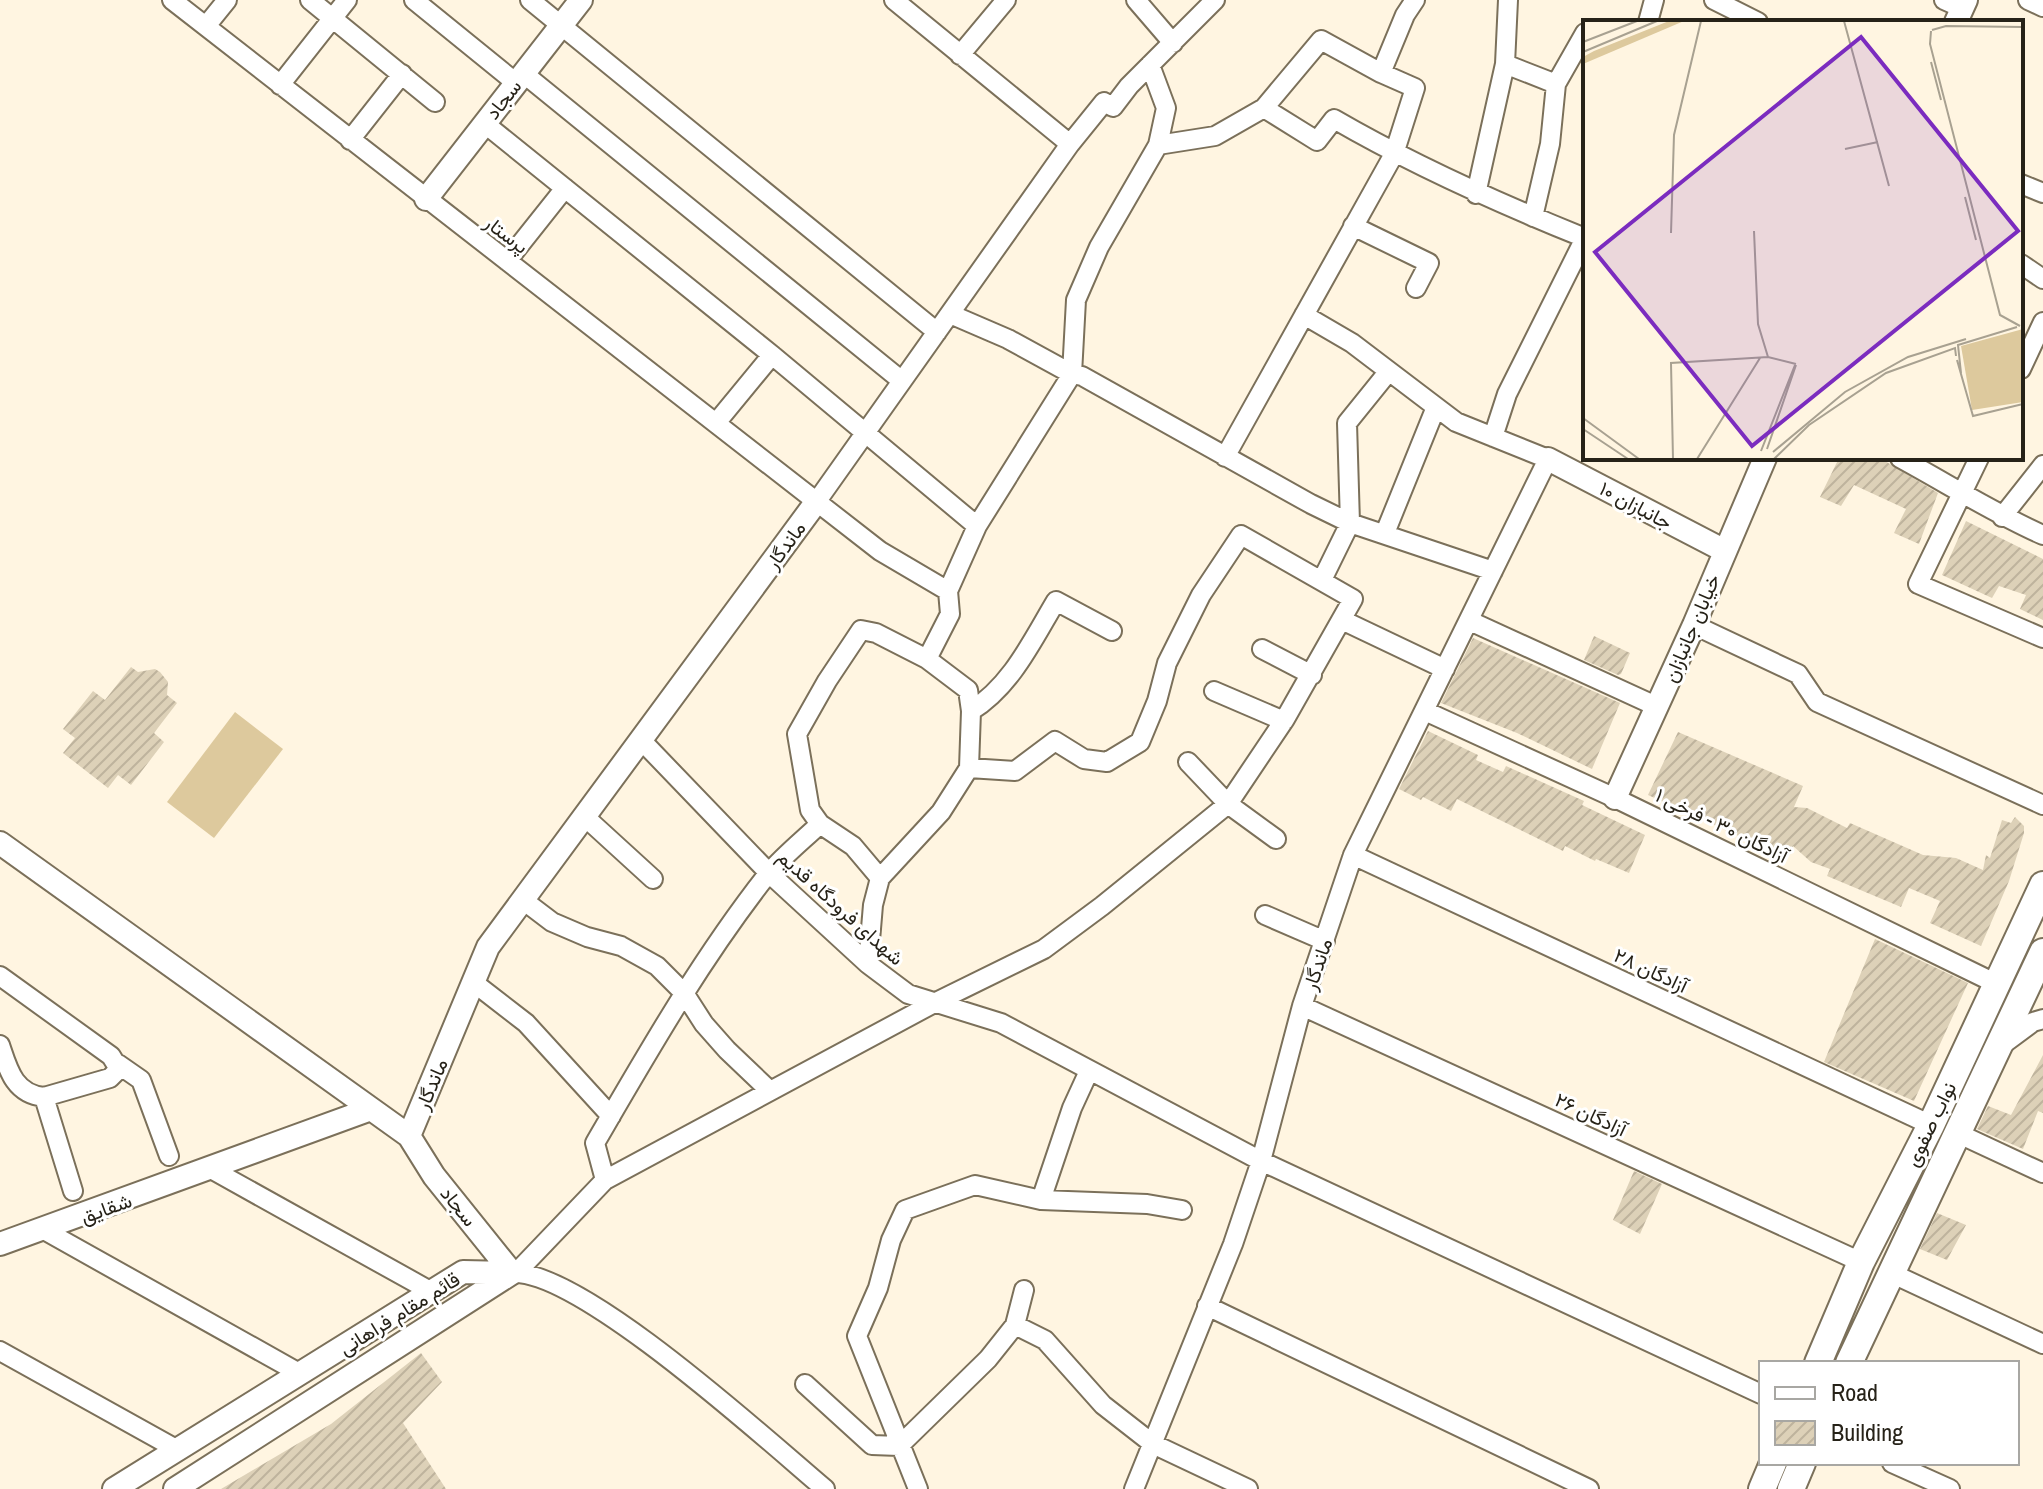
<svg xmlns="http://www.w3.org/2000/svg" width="2043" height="1489" font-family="'Archivo Narrow',Vazirmatn,sans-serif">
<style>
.pitch{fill:#ddc99d}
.building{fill:url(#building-hatch)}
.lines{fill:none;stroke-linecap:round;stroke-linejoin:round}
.minor-casing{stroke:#7b705a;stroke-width:22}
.tertiary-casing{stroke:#7b705a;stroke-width:26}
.secondary-casing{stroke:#7b705a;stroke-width:30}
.minor{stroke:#fff;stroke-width:18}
.tertiary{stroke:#fff;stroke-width:22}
.secondary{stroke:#fff;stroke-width:26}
.labels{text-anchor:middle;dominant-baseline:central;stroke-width:6;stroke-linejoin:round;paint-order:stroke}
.street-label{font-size:20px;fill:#262218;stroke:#fff}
.inset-road{fill:none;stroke:#a8a191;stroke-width:2}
.view{fill:#7b2cbf;fill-opacity:0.15;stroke:#7b2cbf;stroke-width:4}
.inset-edge{fill:none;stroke:#262218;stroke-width:4}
</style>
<defs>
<pattern id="building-hatch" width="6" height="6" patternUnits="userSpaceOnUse" patternTransform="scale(2)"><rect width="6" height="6" fill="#ddd1b8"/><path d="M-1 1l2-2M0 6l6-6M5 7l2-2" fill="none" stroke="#beb39d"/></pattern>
</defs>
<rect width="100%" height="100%" fill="#fff5e1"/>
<path class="pitch" d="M235 712 283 749 214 838 167 802Z"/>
<path class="building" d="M1839 458H1880L1938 493 1919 544 1894 533 1906 509 1854 485 1841 506 1820 497Z
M1966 521 2043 559V620L2020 609 2026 595 1999 586 1992 598 1942 575Z
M1594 636 1630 653 1621 674 1618 675 1584 660Z
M1473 638 1620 703 1592 769 1517 733 1441 703Z
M131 667 138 672 155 669 160 672 168 682 167 695 177 703 154 733 164 742 131 785 118 775 108 788 63 753 75 738 63 729 93 691 105 700Z
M1428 731 1478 755 1476 760 1503 772 1506 766 1584 801 1582 805 1645 835 1629 873 1596 859 1595 861 1565 846 1563 851 1457 799 1451 811 1423 797 1421 800 1399 789Z
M1678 732 1803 786 1794 807 1807 808 1847 828 1850 823 1923 855 1956 858 1983 870 1986 855 1990 858 2002 820 2011 823 2015 817 2024 826V833L2009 881 1981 946 1930 923 1940 901 1909 888 1901 907 1827 876 1830 869 1811 862 1793 846 1791 852 1779 845 1776 853 1648 795Z
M1875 939 1968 983 1914 1101 1824 1062Z
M2043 1055V1113L2038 1111 2023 1149 1977 1129 1988 1106 2011 1115Z
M1634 1171 1662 1184 1640 1234 1613 1220Z
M1937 1213 1966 1225 1947 1260 1920 1249Z
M421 1353 442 1382 403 1423 446 1489H221L331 1424Z"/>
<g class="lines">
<defs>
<path id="minor" d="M172 0 880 551 948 591 950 614 927 659 968 690 971 711 969 768 1015 771 1055 741 1084 759 1107 762 1140 742 1157 701 1167 663 1201 595 1241 535 1353 599 1285 719 1228 804 1102 906 1044 949 936 1002 605 1180 517 1272
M310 0 435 102
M414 0 515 82
M530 0 937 332
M894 0 1070 144
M1136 0 1173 43
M1714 0 1758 22
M1944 0 1962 8
M2028 0 2043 7
M1648 22 1654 0
M206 26 227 0
M960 55 1006 0
M1505 64 1556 84
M523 73 902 381
M1381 73 1405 15 1415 0
M280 85 347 0
M1264 108 1317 141 1334 119C1415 166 1498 203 1585 238
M484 123 772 355 977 526
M350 140 402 74
M1158 145 1215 136 1264 108 1321 40 1381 73 1415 88 1394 154 1225 457
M2021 184 2043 193
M1476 194 1505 64 1508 0
M1533 217 1550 144 1556 84 1585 33
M1353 226 1429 263 1416 288
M507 261 565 188
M2021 264 2043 279
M950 314 1008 339 1072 374 1082 376 1311 504 1350 523 1493 571
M2021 369 2043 322
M716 423 772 355
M1493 437 1507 394 1585 238
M1900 458C1948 484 1993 513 2043 535
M1979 458 1918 584 2043 638
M817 501 1070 144 1104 102 1113 107 1129 86 1215 0
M2002 517 2043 465
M1385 533 1436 407
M1322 580 1350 523 1347 423 1389 371
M948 591 977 526 1072 374 1076 300 1099 247 1158 145 1166 108 1150 65
M1342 620 1445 669
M1470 621 1658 707
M1694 625 1798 674 1817 702 2043 805
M1262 649 1312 675
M927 659 876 633 861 630 827 681 797 734 810 810 820 824 853 846 880 878 941 812 969 768
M1214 691 1284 721
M971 711C1012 685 1032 641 1056 601L1112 631
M1425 711 1615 798 1997 984
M642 741 769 873 868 964 908 994 1001 1023 1261 1161 1761 1394
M1188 762 1228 804 1276 839
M584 816 653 879
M1353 855 1931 1125
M523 900 552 922 587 937 621 946 657 966 684 993 704 1024 727 1050 770 1091
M1265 915 1325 941
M868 964 873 905 880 878
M0 976 111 1056 119 1069 110 1078 44 1097C14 1094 8 1069 0 1045
M473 982 526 1023 611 1116
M1302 1006 1861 1262
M2002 1045 2033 1022 2043 1019
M118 1064 141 1080 169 1156
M44 1097 73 1191
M1957 1133 2043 1173
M211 1169 432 1292
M605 1180 595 1143C648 1052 701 959 767 875 782 857 802 841 820 824
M1041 1200 1072 1108 1089 1071
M44 1230 301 1374
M512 1273C580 1269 768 1441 825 1489
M1891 1273 2043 1344
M1207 1306 1589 1489
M1015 1325 1024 1290
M0 1351 178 1450
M805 1384 872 1445 899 1446 988 1359 1015 1325 1045 1340 1103 1405 1153 1444 1248 1489
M1892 1463 1950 1489
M918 1489 857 1336 878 1288 891 1240 905 1210 975 1185 1041 1200 1147 1204 1182 1210
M1134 1489 1233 1244 1261 1161 1302 1006 1353 855 1548 459 1456 422 1352 343 1304 315"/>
<path id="tertiary" d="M1956 22 1966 0
M426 199 581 0
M1548 459 1725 551
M1615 798 1694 625 1765 458
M0 843 409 1136 434 1176 512 1273
M409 1136 488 947 817 501
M0 1244 371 1109
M114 1489 463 1272 512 1273
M175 1489 512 1273"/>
<path id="secondary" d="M1818 1363 1861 1262 1931 1125 2043 885
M1849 1363 2043 952
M1762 1489 1773 1463
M1791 1489 1802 1463"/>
</defs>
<use href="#minor" class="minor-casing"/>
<use href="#tertiary" class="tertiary-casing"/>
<use href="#secondary" class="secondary-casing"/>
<use href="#minor" class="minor"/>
<use href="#tertiary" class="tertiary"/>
<use href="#secondary" class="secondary"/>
</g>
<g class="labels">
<g class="street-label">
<text transform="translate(503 99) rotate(-52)">سجاد</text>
<text transform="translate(507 234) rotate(37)">پرستار</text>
<text transform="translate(1636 505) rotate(28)">جانبازان ۱۰</text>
<text transform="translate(785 545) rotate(-54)">ماندگار</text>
<text transform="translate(1691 628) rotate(-67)">خیابان جانبازان</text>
<text transform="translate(1722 825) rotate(26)">آزادگان ۳۰ - فرخی ۱</text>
<text transform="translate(841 907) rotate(42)">شهدای فرودگاه قدیم</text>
<text transform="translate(1317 964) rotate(-71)">ماندگار</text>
<text transform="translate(1651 970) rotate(25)">آزادگان ۲۸</text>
<text transform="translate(431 1084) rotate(-67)">ماندگار</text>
<text transform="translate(1591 1114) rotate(25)">آزادگان ۲۶</text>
<text transform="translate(1930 1124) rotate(-64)">نواب صفوی</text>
<text transform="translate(459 1206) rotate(51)">سجاد</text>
<text transform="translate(106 1208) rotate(-20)">شقایق</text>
<text transform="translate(399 1313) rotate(-32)">قائم مقام فراهانی</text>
</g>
</g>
<g transform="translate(1583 20)">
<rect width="440" height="440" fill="#fff5e1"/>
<path d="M86 1H101L0 44V37L11 31Z" fill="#ddc99d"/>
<path d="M440 309V382L389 390 378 326Z" fill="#ddc99d"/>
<path class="inset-road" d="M261 1 306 166M349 10 363 6 440 7M348 11 347 24 417 295 437 306M0 22 54 1M0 32 74 1M348 42 358 80M262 129 295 122M382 177 393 220M171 211 175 304 185 337M88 213 91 115 118 1M374 340 390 396 440 384M378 353 375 325 434 307M0 398 56 439M0 409 45 439M184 429 213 345M178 431 212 345M190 432 262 372 325 337 383 319M90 439 88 343 185 337 213 344M114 439 177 338M191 439 226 405 303 353 372 328 373 336"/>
<path class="view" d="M278 17 435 211 169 426 12 232Z"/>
<rect width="440" height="440" class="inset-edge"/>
</g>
<rect x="1759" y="1361" width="260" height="104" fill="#ffffff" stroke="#a8a7a3" stroke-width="2"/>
<rect x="1775" y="1387" width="40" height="12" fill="#ffffff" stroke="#a8a7a3" stroke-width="2"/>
<text x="1831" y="1401" font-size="24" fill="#262218">Road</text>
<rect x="1775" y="1421" width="40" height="24" fill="url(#building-hatch)" stroke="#a8a7a3" stroke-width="2"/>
<text x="1831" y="1441" font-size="24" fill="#262218">Building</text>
</svg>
